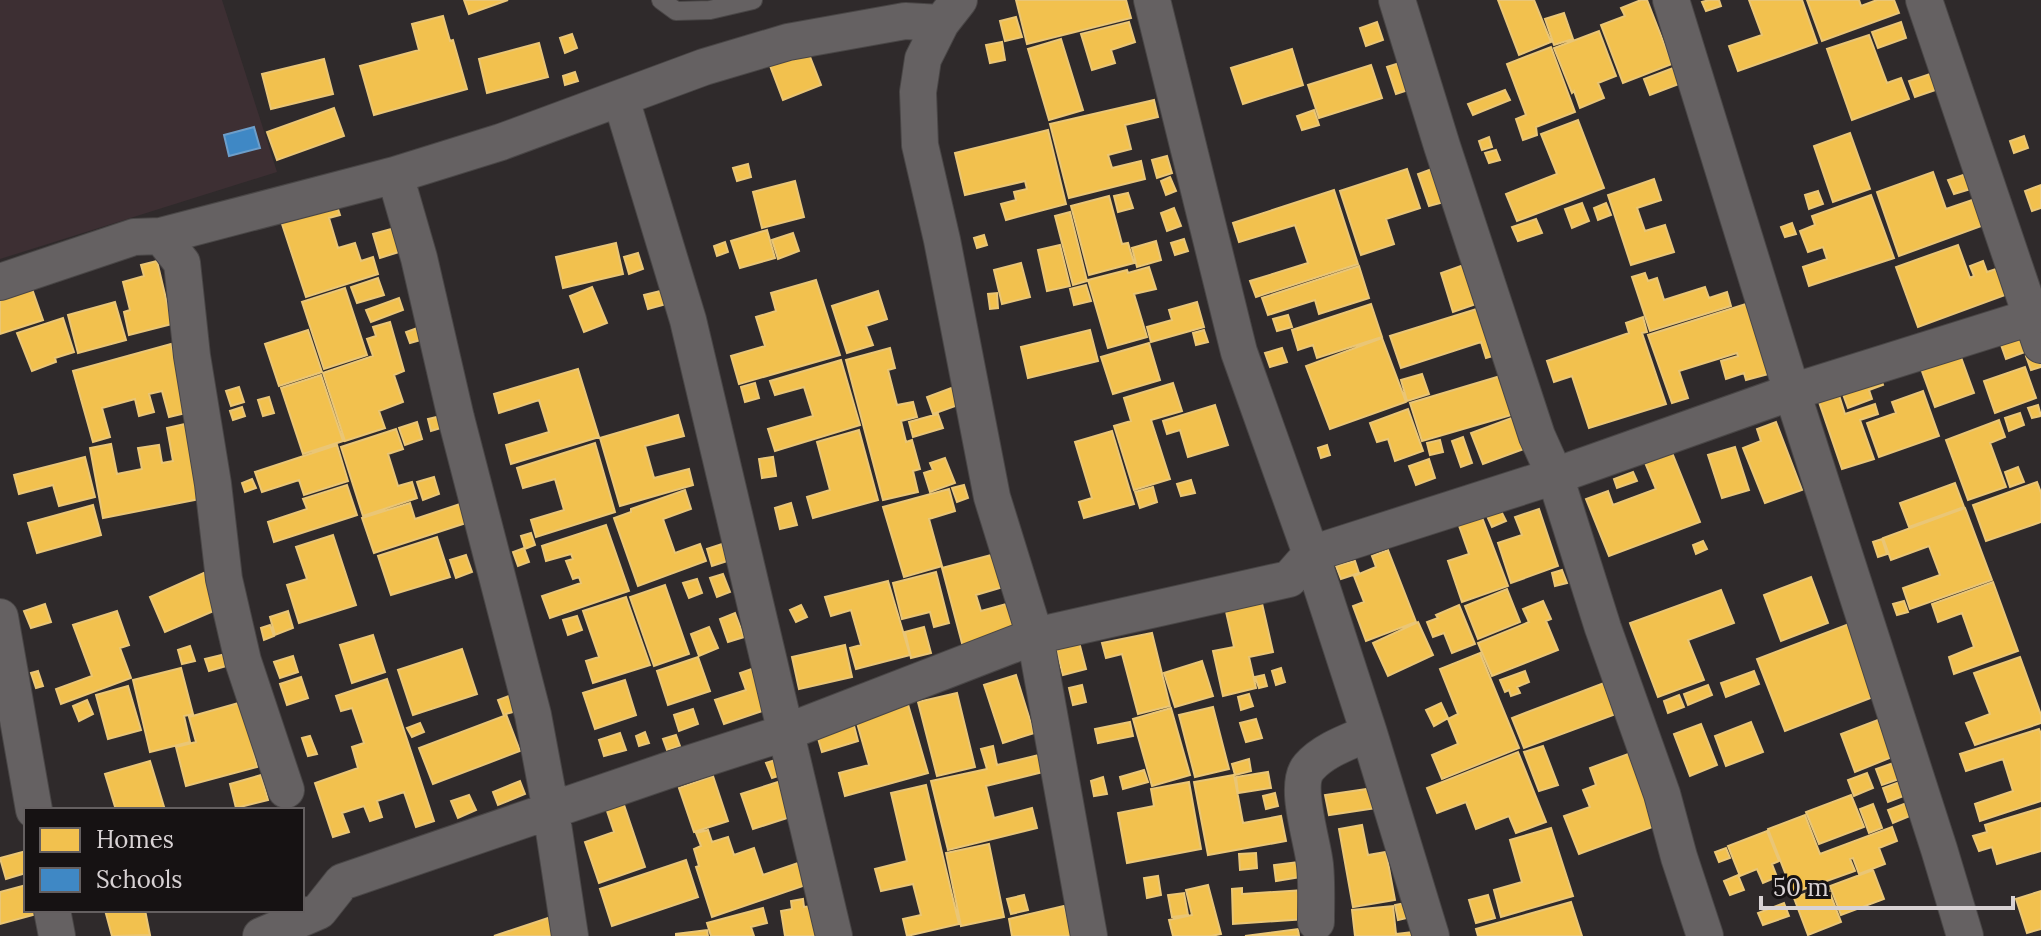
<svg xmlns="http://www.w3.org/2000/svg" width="2041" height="936" font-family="Lora,serif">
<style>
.built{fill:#3d2f33}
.homes{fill:#f2c14e;stroke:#eac676;stroke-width:2}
.schools{fill:#3f88c5;stroke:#6d9eca;stroke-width:2}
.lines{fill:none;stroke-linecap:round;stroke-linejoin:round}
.lane-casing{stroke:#494646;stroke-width:20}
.street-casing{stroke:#494646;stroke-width:38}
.lane{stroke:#656162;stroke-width:18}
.street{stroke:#656162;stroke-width:36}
</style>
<rect width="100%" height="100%" fill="#2f2a2b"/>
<path class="built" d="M0 0H222L277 172 0 259Z"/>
<path class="homes" d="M464 0H508L469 14Z
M1016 0H1126L1131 18 1027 44Z
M1498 0H1534L1551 42 1519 55Z
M1641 0H1647L1672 64 1623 83 1601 25 1625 16 1621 8Z
M1709 0H1719L1721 6 1706 11 1702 2Z
M1749 0H1802L1817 43 1738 71 1729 46 1762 35Z
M1807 0H1859L1861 6 1877 0H1894L1899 13 1822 41Z
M1564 13 1573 39 1554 45 1545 19Z
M443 16 450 41 453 40 467 89 374 115 360 66 419 50 412 24Z
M1016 17 1022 37 1005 41 1000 21Z
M1129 22 1135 42 1111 50 1115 63 1092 70 1081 34Z
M1377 22 1383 40 1366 46 1360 28Z
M1901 22 1906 38 1878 48 1872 32Z
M1599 31 1616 76 1598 83 1604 98 1580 108 1574 91 1572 93 1554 48Z
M572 34 577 48 565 53 560 38Z
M1869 35 1887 83 1901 78 1909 99 1852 120 1827 49Z
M1061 39 1083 110 1049 120 1028 49Z
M1002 42 1005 60 990 63 986 45Z
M539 43 548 77 487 93 479 59Z
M1551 47 1575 112 1536 127 1537 135 1523 140 1516 119 1526 115 1507 64Z
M807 49 821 85 783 100 769 63Z
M1292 49 1303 85 1243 104 1231 68Z
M324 59 333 94 271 109 262 74Z
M1406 61 1414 88 1396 94 1387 67Z
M1371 65 1382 98 1319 118 1308 85Z
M1673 68 1679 84 1650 95 1644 79Z
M575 72 578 81 565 85 563 76Z
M1936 72 1941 88 1915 97 1909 81Z
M1505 90 1510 100 1473 115 1468 104Z
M1154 100 1158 117 1125 125 1131 149 1108 155 1112 168 1141 161 1145 179 1069 198 1050 124Z
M334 108 344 136 277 160 267 132Z
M1314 110 1319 125 1302 130 1297 116Z
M1578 120 1604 188 1517 221 1506 194 1557 174 1541 134Z
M1048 130 1066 204 1006 220 1001 204 1016 200 1014 192 1027 189 1025 181 965 195 955 153Z
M1850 133 1870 189 1833 202 1814 146Z
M2024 136 2028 148 2014 153 2010 141Z
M1489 137 1492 147 1482 150 1479 141Z
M1496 150 1500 160 1489 163 1485 153Z
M1167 156 1172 173 1157 178 1152 160Z
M748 164 751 177 737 181 733 168Z
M1440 166 1451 200 1429 206 1418 174Z
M1407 169 1420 208 1386 219 1394 244 1361 255 1340 191Z
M1933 172 1946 209 1978 198 1987 224 1899 256 1877 192Z
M1972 172 1977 187 1954 194 1948 180Z
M1170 177 1176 191 1166 195 1161 181Z
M1654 179 1661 200 1637 208 1645 231 1665 225 1674 252 1631 265 1608 195Z
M795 181 804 217 762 228 753 192Z
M2041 185V208L2032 211 2025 191Z
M1334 190 1358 264 1256 297 1250 281 1308 263 1295 225 1239 242 1233 223Z
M1818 191 1823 204 1809 209 1805 195Z
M1128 193 1133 208 1118 212 1114 196Z
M1871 195 1894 258 1809 286 1803 267 1827 259 1823 247 1808 252 1800 231 1815 225 1812 216Z
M1109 196 1122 244 1128 243 1134 263 1089 275 1071 206Z
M335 200 340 215 329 218 338 248 355 243 361 261 373 257 378 274 306 297 280 218Z
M1582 203 1589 221 1572 228 1565 209Z
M1606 203 1611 215 1598 220 1594 208Z
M1174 208 1181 226 1167 231 1161 213Z
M1070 212 1087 281 1073 285 1055 216Z
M1536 219 1542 233 1518 241 1512 227Z
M1792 223 1796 234 1785 237 1781 227Z
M395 228 402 251 380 258 373 234Z
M767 230 775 258 740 268 731 241Z
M793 233 799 251 778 259 772 240Z
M984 235 987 245 977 248 974 238Z
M1184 239 1188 251 1175 255 1171 243Z
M1156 241 1161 260 1137 267 1132 248Z
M725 242 728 252 717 256 714 246Z
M616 243 623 274 563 288 556 257Z
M1060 245 1070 286 1047 291 1038 250Z
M1958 245 1970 278 1974 276 1970 266 1983 261 1987 272 1999 268 2008 294 1918 327 1896 267Z
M638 253 643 269 629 274 624 257Z
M157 261 172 324 129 335 124 312 130 310 123 282 144 276 141 265Z
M1472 262 1485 301 1453 312 1441 273Z
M1021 263 1030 297 1002 304 994 270Z
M1359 266 1369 298 1319 314 1315 300 1268 315 1262 298Z
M1149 267 1156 289 1134 294 1147 337 1108 348 1088 280 1127 270 1128 273Z
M1645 273 1648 281 1657 278 1664 300 1705 287 1709 298 1727 292 1731 306 1650 331 1632 277Z
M378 278 384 295 357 303 351 287Z
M816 280 840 355 739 384 731 356 765 346 756 317 776 311 771 293Z
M30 283 43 320 0 334V293Z
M1086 285 1091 301 1074 305 1070 289Z
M592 287 607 323 584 332 570 296Z
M345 288 367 355 324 369 302 302Z
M673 288 677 301 648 309 644 295Z
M878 291 887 319 866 326 873 345 847 353 832 306Z
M997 293 998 308 990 309 988 294Z
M399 298 403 310 371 322 366 310Z
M115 302 126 340 78 353 68 315Z
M1197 302 1204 327 1151 342 1147 327 1172 320 1169 310Z
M1749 303 1772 373 1746 380 1744 373 1726 379 1721 361 1738 356 1737 353 1679 371 1688 398 1672 403 1648 335Z
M1371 304 1382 337 1317 358 1313 345 1298 350 1292 330Z
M1483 307 1499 354 1486 358 1481 342 1401 368 1390 336Z
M1288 315 1292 327 1277 331 1273 319Z
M1643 317 1647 332 1642 333 1666 404 1589 428 1572 376 1554 382 1547 361 1629 333 1626 323Z
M63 318 74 352 55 358 56 362 32 371 17 333Z
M390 322 404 371 394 375 403 402 379 411 385 428 345 441 323 373 373 356 367 339 376 336 373 327Z
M420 327 424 339 410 343 406 332Z
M308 330 322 372 279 386 265 344Z
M1090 330 1098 361 1028 378 1021 347Z
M1204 330 1208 342 1196 345 1193 333Z
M2022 335 2028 351 2006 359 2000 342Z
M1382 338 1406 402 1330 429 1306 366Z
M1149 343 1160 380 1113 394 1101 357Z
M171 344 190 412 169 417 162 391 149 394 154 412 139 416 135 399 102 408 110 437 93 442 73 371Z
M890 348 895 368 888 370 897 405 913 402 917 417 901 421 906 442 912 440 920 469 913 471 918 492 883 500 846 360Z
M1282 348 1287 362 1270 367 1265 353Z
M1958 349 1974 393 1935 407 1919 363Z
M2039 351 2041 367 2031 370 2026 356Z
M841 360 860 425 775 451 768 429 813 416 804 387 775 395 770 381Z
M2025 367 2036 398 1995 413 1984 381Z
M578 369 599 437 511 464 506 445 549 432 539 400 499 413 494 394Z
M1879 373 1883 385 1869 390 1872 399 1848 408 1840 386Z
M1422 374 1429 394 1407 401 1401 380Z
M1507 374 1518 413 1422 441 1410 403Z
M321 375 343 441 303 454 281 388Z
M755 383 759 398 745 402 741 387Z
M1173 383 1182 411 1151 420 1170 479 1134 490 1114 426 1131 421 1124 398Z
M239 387 244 402 231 406 226 391Z
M954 387 961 404 933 414 927 397Z
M1923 391 1939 436 1879 457 1867 423 1896 413 1892 402Z
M1838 392 1845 414 1875 404 1878 414 1860 420 1874 459 1842 469 1818 399Z
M269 397 274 413 263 416 258 400Z
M1215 405 1228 445 1188 457 1180 430 1167 434 1163 421Z
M2038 405 2041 416 2032 418 2028 408Z
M242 407 245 416 233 420 230 411Z
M1408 409 1423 451 1395 461 1388 439 1377 442 1370 423Z
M2020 413 2024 425 2009 431 2005 418Z
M938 414 943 428 913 437 909 422Z
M678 415 684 436 645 446 654 478 689 469 693 485 620 506 600 438Z
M441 416 444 427 431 431 428 419Z
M1517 416 1529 447 1483 464 1471 433Z
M1999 420 2005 437 1990 443 2006 487 1968 500 1946 440Z
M417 422 422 439 405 445 399 428Z
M1776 422 1802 490 1765 503 1743 448 1761 441 1757 429Z
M185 424 200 499 103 518 90 448 111 444 117 474 142 469 138 448 159 445 162 463 173 461 167 428Z
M396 429 403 449 388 454 398 486 412 482 417 498 363 516 341 447Z
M859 430 878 500 813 518 807 497 830 490 817 442Z
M1112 431 1134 504 1084 518 1079 502 1092 498 1075 442Z
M1463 437 1472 463 1461 467 1452 441Z
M1440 440 1443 452 1430 455 1427 443Z
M595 443 615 512 536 537 531 520 564 510 555 479 523 488 517 468Z
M337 445 348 481 304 495 299 480 262 492 255 472Z
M1327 445 1330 455 1321 458 1318 448Z
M1735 447 1749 490 1722 498 1708 455Z
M1671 450 1700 522 1609 556 1586 499 1608 491 1613 505 1656 489 1644 460Z
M85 457 95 497 59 506 53 485 19 494 14 475Z
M773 457 776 476 762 478 759 459Z
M945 458 955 483 930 492 924 473 933 470 930 463Z
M1429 459 1435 478 1416 485 1409 466Z
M2018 467 2024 482 2010 487 2005 472Z
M1633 472 1637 481 1617 488 1614 479Z
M434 477 439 494 423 500 417 482Z
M252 479 256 488 245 492 242 483Z
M1191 480 1195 493 1181 496 1177 484Z
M2037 482 2041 493V522L1986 541 1973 505Z
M1955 483 1964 507 1909 527 1900 503Z
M347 485 357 515 274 542 268 522 307 509 303 499Z
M964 485 968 498 957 502 952 488Z
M1153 487 1157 502 1140 508 1135 492Z
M949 489 955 511 929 519 942 566 904 577 883 507Z
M685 490 691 509 663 519 675 553 700 544 706 561 638 586 614 518 631 512V509Z
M466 502 472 521 374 553 362 518 410 503 415 519Z
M791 503 797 525 780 529 775 508Z
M93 505 101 535 37 553 28 523Z
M1965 508 1992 580 1910 609 1903 588 1940 575 1929 546 1891 560 1883 538Z
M1539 509 1558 566 1511 583 1498 543 1522 535 1515 517Z
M1501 511 1506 521 1492 527 1487 516Z
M1480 512 1508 586 1462 602 1448 561 1469 554 1457 520Z
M606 525 629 591 550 618 542 596 581 583 579 577 573 579 566 561 573 559 571 554 546 561 542 546Z
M531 533 535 545 525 549 521 536Z
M333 535 356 605 299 623 287 585 307 579 296 547Z
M437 537 450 577 391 595 378 556Z
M1882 539 1887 554 1878 557 1873 542Z
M1703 541 1707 549 1696 554 1693 545Z
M722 544 727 561 712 566 707 549Z
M524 548 529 562 518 566 513 552Z
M1388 550 1416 622 1366 641 1353 606 1364 602 1354 576 1376 567 1372 556Z
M995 554 1003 587 976 595 981 611 1010 603 1018 632 963 647 942 568Z
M466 555 472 572 456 578 450 560Z
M1355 561 1359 573 1341 579 1336 566Z
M1562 570 1567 583 1555 586 1552 573Z
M208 571 223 607 165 632 150 597Z
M936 572 949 623 934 627 930 612 902 619 893 583Z
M723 574 730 592 717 597 710 578Z
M1811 577 1828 623 1781 641 1764 595Z
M697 579 702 593 689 598 683 583Z
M888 581 910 655 856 669 850 648 861 645 851 610 831 616 825 597Z
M1993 582 2018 651 1954 674 1949 657 1974 647 1962 613 1938 622 1932 604Z
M665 585 689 654 654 666 630 597Z
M1507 589 1520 622 1478 639 1465 606Z
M1721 590 1734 623 1688 640 1704 680 1658 697 1630 623Z
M626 597 650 665 593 683 586 661 599 657 583 611Z
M1261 599 1273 652 1249 657 1256 688 1223 696 1213 651 1234 647 1225 607Z
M1543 601 1551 619 1546 621 1558 650 1492 676 1478 643 1529 622 1523 609Z
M1904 601 1908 612 1897 615 1893 604Z
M45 604 51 622 31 628 24 611Z
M801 605 807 617 796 622 790 610Z
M1459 605 1475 644 1452 653 1444 633 1433 637 1427 622 1438 618 1436 615Z
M117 611 129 645 120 648 131 678 61 704 56 689 92 676 73 625Z
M288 611 293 628 275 635 270 617Z
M735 613 744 637 728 642 720 619Z
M577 616 582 630 568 635 563 620Z
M1418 622 1433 655 1388 676 1373 643Z
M1849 624 1876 696 1785 731 1757 659Z
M270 625 274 636 264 640 261 628Z
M709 627 718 648 699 656 691 634Z
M924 627 931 653 911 658 905 632Z
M1152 633 1170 706 1138 714 1122 654 1106 658 1102 643Z
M373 635 385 672 352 683 340 645Z
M1079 642 1086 669 1063 675 1056 648Z
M845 645 852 677 799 689 792 657Z
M190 646 195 661 182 664 178 650Z
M462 649 477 694 413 715 398 670Z
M230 653 233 664 209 671 205 659Z
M1480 653 1519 748 1442 779 1432 755 1458 744 1448 719 1458 714 1440 669Z
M293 656 298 672 280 678 274 662Z
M698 657 710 691 668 705 657 671Z
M2020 657 2041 715V723L1975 745 1966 723 1990 714 1974 673Z
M1202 661 1213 696 1175 707 1164 673Z
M760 666 774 707 724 724 715 700 746 690 740 673Z
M181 668 193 714 184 716 190 742 150 752 133 680Z
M1281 668 1285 682 1276 685 1272 671Z
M38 671 43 686 36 688 31 673Z
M1525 671 1529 682 1517 687 1520 693 1511 696 1509 690 1505 692 1500 680Z
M1754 671 1759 684 1726 697 1721 683Z
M1016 675 1034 733 1003 743 984 685Z
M1264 675 1267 686 1259 688 1255 677Z
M301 677 308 698 287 705 280 684Z
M387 679 434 821 416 827 404 792 377 801 382 817 370 821 364 806 342 813 349 832 333 837 315 783 358 768 352 747 364 743 352 708 341 711 336 696Z
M625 680 636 715 595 729 583 693Z
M1604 683 1616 714 1524 748 1512 718Z
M1082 685 1086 702 1073 705 1069 688Z
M1708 685 1712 695 1688 705 1684 694Z
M128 686 141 730 108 739 96 695Z
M517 693 523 709 506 714 520 751 433 784 419 748 504 716 498 700Z
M957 693 975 767 937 776 918 702Z
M1249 694 1253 706 1241 710 1238 697Z
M1679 695 1684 707 1668 713 1664 701Z
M87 700 93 714 79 721 73 706Z
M907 701 928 773 845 796 839 773 869 765 855 716Z
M242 702 257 767 186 786 176 747 196 742 189 717Z
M1441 703 1448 718 1434 726 1426 710Z
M1213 707 1229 769 1195 777 1179 715Z
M1171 708 1190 775 1152 786 1133 719Z
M693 709 698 724 679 731 674 715Z
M852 718 858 741 822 752 815 728Z
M1883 718 1897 755 1855 772 1841 734Z
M1256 719 1262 738 1246 742 1240 723Z
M1130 722 1133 736 1098 743 1095 729Z
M1751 722 1763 752 1726 766 1715 736Z
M420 723 424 732 412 737 407 728Z
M1701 724 1717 765 1690 776 1674 734Z
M2039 729 2041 734V801L1980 821 1975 804 2013 791 2003 759 1966 771 1960 754Z
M645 732 649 743 639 746 636 736Z
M620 733 626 750 604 756 599 740Z
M676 735 680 746 667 750 663 739Z
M310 736 317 754 308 756 302 738Z
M993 746 997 765 1039 755 1043 772 986 786 994 818 1032 808 1037 828 948 850 931 781 987 769 981 749Z
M1543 746 1558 785 1539 791 1524 752Z
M1518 752 1546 822 1516 833 1509 816 1476 829 1466 802 1437 813 1427 788Z
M1631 753 1658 825 1579 854 1564 816 1590 807 1583 790 1596 785 1590 768Z
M782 758 787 773 772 778 766 763Z
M1249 759 1251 771 1235 775 1232 764Z
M150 761 165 810H116L105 774Z
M1899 761 1905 777 1882 785 1876 769Z
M1144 770 1148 782 1123 789 1120 777Z
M1268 772 1271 788 1238 793 1236 777Z
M1867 773 1873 788 1854 796 1848 780Z
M261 775 268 800 236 808 230 784Z
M1234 775 1243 823 1281 816 1286 841 1208 855 1194 782Z
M713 776 728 821 694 832 679 788Z
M1103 777 1107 794 1094 796 1091 781Z
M1908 779 1914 792 1888 802 1883 788Z
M520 781 525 794 498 805 493 792Z
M781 781 793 816 753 829 741 794Z
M1189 782 1201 849 1127 863 1118 813 1154 806 1151 789Z
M926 785 959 924 907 936 903 919 921 915 913 884 881 891 875 869 907 861 891 793Z
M1374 788 1377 808 1329 815 1325 795Z
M1275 793 1278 806 1266 809 1263 796Z
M469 795 476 810 458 818 451 801Z
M1851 795 1864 827 1819 844 1806 812Z
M621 796 645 867 599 883 585 842 614 832 604 802Z
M1917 799 1922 811 1893 823 1888 810Z
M1873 804 1882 828 1869 833 1860 809Z
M2041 808V851L1997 864 1992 847 1979 851 1973 836 1987 832 1985 825Z
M1805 815 1820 854 1892 827 1897 841 1879 848 1885 864 1859 874 1853 858 1850 859 1855 871 1793 893 1768 829Z
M1362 825 1368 855 1386 852 1395 900 1353 907 1339 829Z
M1551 828 1573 896 1501 917 1494 890 1522 882 1510 840Z
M708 830 712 842 728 837 734 855 754 848 763 875 798 863 806 885 712 917 696 867 699 866 694 849 701 846 696 833Z
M1767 831 1779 861 1772 864 1777 877 1763 883 1757 869 1740 876 1728 846Z
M989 844 1004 917 961 926 946 853Z
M1726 848 1730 858 1719 862 1715 852Z
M26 851V873L6 879 0 858Z
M1256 853 1257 868 1240 870 1239 854Z
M686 860 698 897 612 926 600 889Z
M1298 862 1301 877 1276 881 1274 865Z
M1873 870 1884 899 1841 915 1830 886Z
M1738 875 1744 890 1730 895 1724 881Z
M1158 876 1161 895 1147 898 1144 878Z
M26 885V910H39L40 913 0 924V892Z
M1208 885 1221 934 1211 936H1173L1169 920 1192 915 1186 890Z
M1827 885 1841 922 1808 935 1794 898Z
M1242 888V894L1304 890 1306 919 1233 924 1232 889Z
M2041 891V929L2027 933 2016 899Z
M1184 893 1188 915 1172 917 1168 895Z
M1024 895 1028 910 1011 914 1007 899Z
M1488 895 1495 918 1476 923 1469 900Z
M803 899 804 907 812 906 817 936H785L781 911 792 909 791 901Z
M1416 901 1419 915 1398 920 1395 905Z
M1571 902 1582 936H1478L1476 929Z
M1784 903 1789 916 1763 925 1758 913Z
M1064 906 1072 936H1012L1009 919Z
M1393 906 1396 934 1421 931 1422 936H1355L1352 910Z
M763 908 767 923 751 927 754 936H711L707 923Z
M105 910H145L150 935 112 936Z
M551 917 558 936H494Z
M1298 929 1299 936H1245Z
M707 930 708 936H676V934Z"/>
<path class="schools" d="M254 127 260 148 229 156 224 135Z"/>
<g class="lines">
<defs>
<path id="lane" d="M661 0 676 11 710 10 753 0"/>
<path id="street" d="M959 0 941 23 923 59 918 92 920 145 942 240 992 497 1035 636 1089 936
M1152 0 1239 352 1311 554 1369 733 1431 936
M1397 0 1442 146 1537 436 1555 476 1603 628 1662 794 1679 857 1705 936
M1671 0 1792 392 1939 849 1965 936
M1924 0 2041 345
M621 99 688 320 834 936
M161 236 395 175
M0 282 134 237 161 236 182 263 192 356 213 484 224 579 243 661 286 790
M0 617 34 810
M52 910 57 936
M1316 922C1316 903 1317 884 1315 865 1313 842 1293 785 1309 767 1324 750 1348 742 1369 733
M261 936 319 911 342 882 666 771 784 733 1035 636 1289 579 1311 554 1555 476 1792 392 2041 314
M570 936 551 811 533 715 456 418 419 258 395 175 501 142 704 67 788 42 905 21 941 23"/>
</defs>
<use href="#lane" class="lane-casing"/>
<use href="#street" class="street-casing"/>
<use href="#lane" class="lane"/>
<use href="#street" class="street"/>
</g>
<rect x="24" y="808" width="280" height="104" fill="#161213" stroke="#645f60" stroke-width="2"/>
<rect x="40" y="828" width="40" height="24" fill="#f2c14e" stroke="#645f60" stroke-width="2"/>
<text x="96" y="848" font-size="24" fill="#d8d2d4">Homes</text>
<rect x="40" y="868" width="40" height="24" fill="#3f88c5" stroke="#645f60" stroke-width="2"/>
<text x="96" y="888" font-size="24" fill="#d8d2d4">Schools</text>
<path d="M1761 896v12h252v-12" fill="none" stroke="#d8d2d4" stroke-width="4"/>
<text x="1773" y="896" font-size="24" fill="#d8d2d4" stroke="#161213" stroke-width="6" paint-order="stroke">50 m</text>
</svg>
